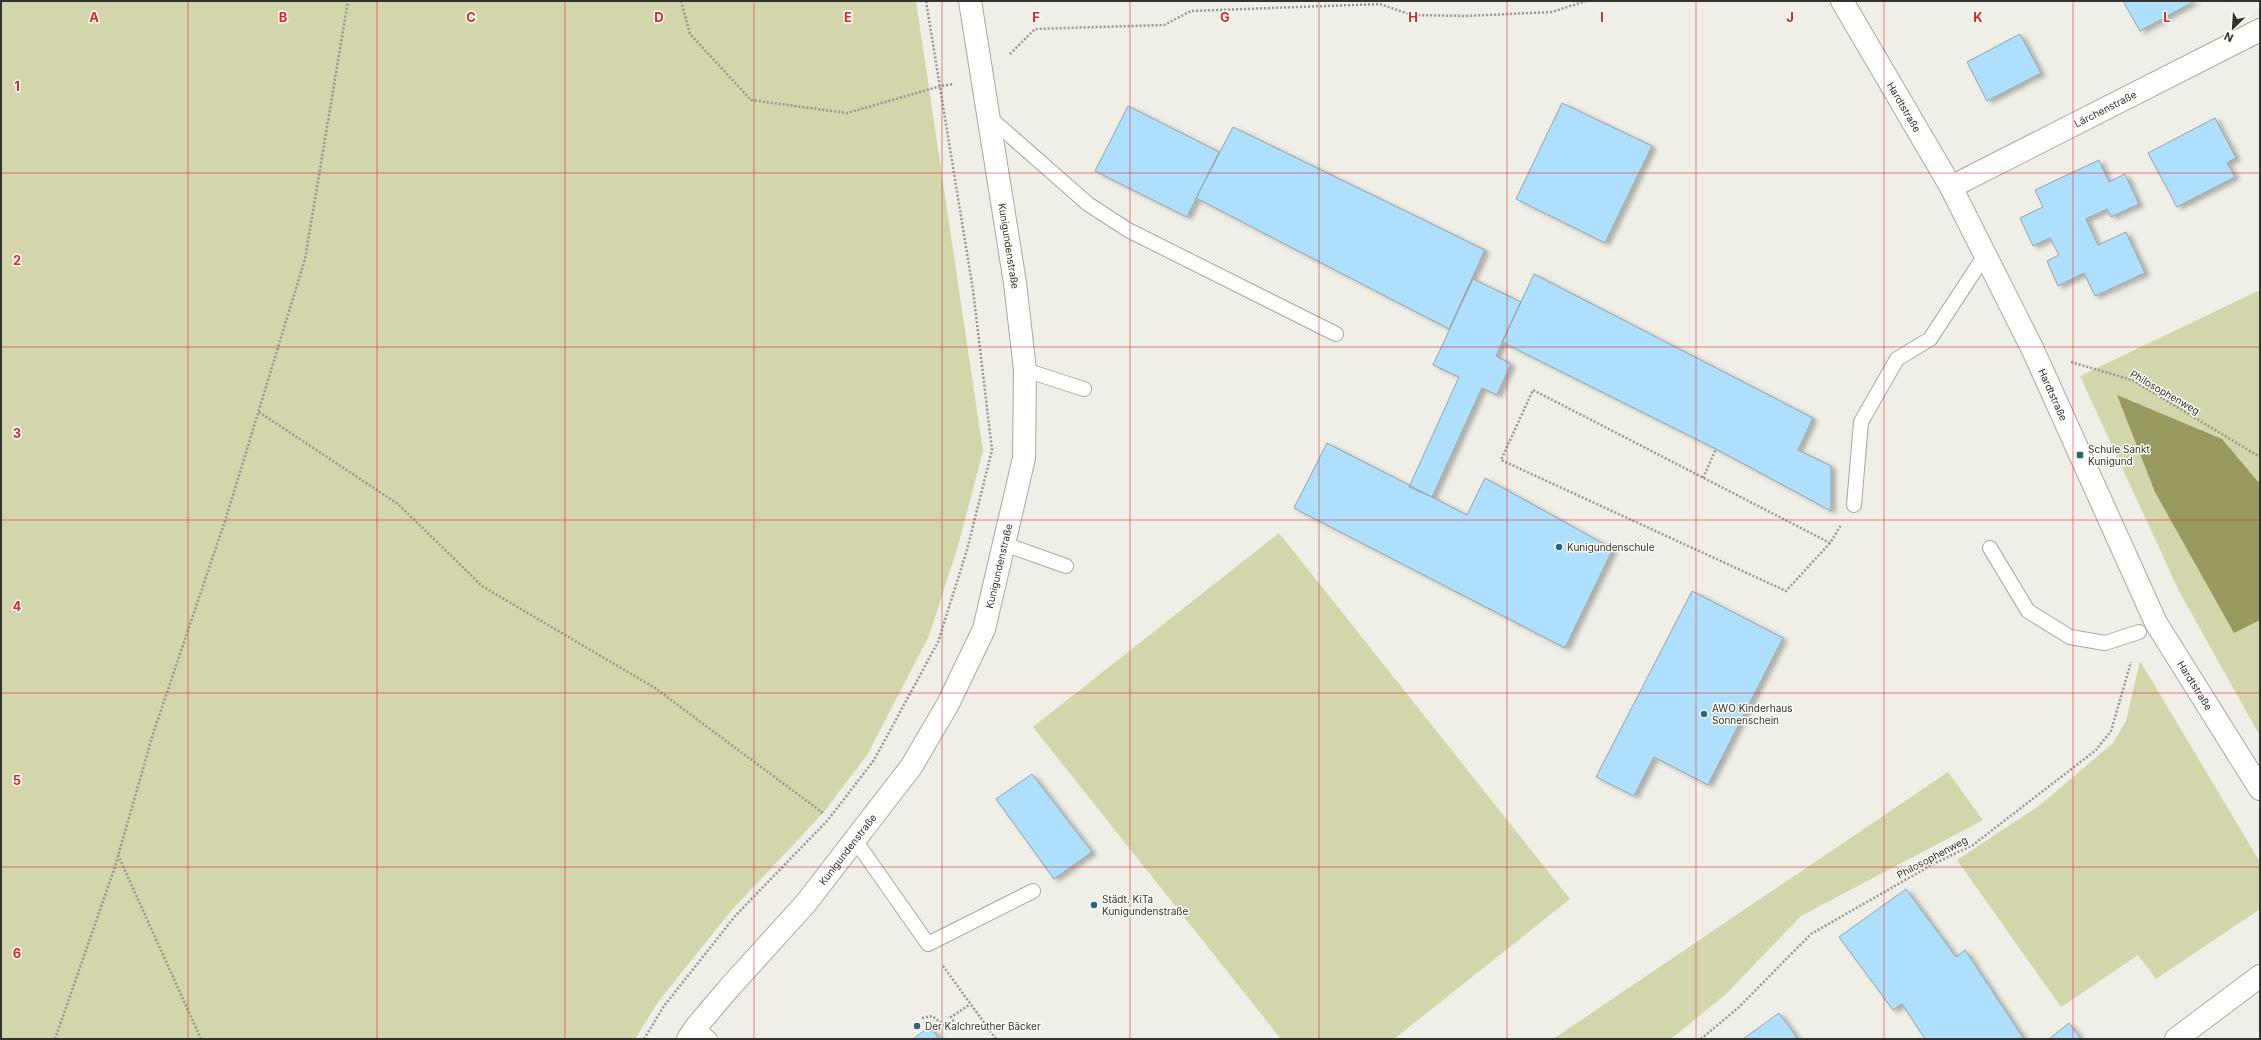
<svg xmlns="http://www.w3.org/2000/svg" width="2261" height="1040" font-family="Inter,sans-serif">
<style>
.green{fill:#d3d5aa}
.water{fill:#989a5f}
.building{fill:#aedffc;stroke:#98a0a5;filter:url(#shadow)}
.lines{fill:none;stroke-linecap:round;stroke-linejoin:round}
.lane-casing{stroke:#a7a8a0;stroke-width:16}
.street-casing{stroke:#a7a8a0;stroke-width:24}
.path{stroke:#979791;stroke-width:2.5;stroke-dasharray:2 2;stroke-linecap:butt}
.lane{stroke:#fff;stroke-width:14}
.street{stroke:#fff;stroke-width:22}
.grid{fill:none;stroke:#d62828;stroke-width:1;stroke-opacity:0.55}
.poi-dot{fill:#2f6480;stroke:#fcfdf4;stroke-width:1.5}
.labels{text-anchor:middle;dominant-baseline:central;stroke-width:3;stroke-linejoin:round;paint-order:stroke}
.street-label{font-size:10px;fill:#32322e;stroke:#fcfdf4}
.poi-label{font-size:10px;fill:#32322e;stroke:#fcfdf4;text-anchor:start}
.grid-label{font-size:13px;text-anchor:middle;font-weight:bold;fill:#d62828;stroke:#fcfdf4;stroke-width:3;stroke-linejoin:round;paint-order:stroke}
</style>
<defs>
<filter id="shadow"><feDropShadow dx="4.5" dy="2.5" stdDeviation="2" flood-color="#0004"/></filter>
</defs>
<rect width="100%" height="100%" fill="#efefe7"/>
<path class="green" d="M1 1H916L983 451 958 546 929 636 867 755 823 813 730 912 658 1002 635 1039H1Z
M2260 290V736L2179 591 2080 376Z
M1279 533 1570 899 1394 1039H1281L1033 727Z
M2140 661 2260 862V909L2156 979 2138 955 2061 1007 1957 860 2040 805 2113 743 2126 721Z
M1948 772 1983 820 1801 916 1726 994 1671 1039H1553Z"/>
<path class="water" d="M2117 395 2222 439 2260 484V620L2234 633 2155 492Z"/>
<path class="building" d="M2123 1H2195L2140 31Z
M2020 34 2041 73 1987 101 1967 62Z
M1562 103 1652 146 1605 243 1516 199Z
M1128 106 1219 152 1187 217 1095 171Z
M2215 118 2236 158 2227 163 2235 177 2177 207 2148 153Z
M1233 127 1485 250 1449 329 1196 198Z
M2099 160 2109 182 2125 174 2139 204 2111 217 2107 209 2086 219 2098 245 2126 232 2145 273 2095 296 2084 273 2058 286 2047 261 2059 255 2050 238 2033 246 2020 218 2043 207 2035 190Z
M1534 274 1813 418 1798 450 1831 466V511L1716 449 1502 342Z
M1473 279 1521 302 1496 356 1511 364 1497 395 1482 388 1432 497 1409 487 1459 377 1433 365Z
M1327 443 1467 515 1485 478 1613 549 1565 648 1294 508Z
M1692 591 1783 638 1708 785 1654 757 1634 796 1596 777Z
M1032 774 1092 852 1054 879 996 799Z
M1906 889 1956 957 1965 950 2024 1039H1925L1902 1004 1893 1010 1839 937Z
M1779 1013 1798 1039H1743Z
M2069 1023 2081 1039H2049Z
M930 1026 939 1039H913Z"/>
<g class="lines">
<defs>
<path id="lane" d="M989 117 1088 204 1128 230 1336 334
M1025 370 1084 389
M1854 505 1861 422 1897 359 1930 339 1985 255
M1004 544 1066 566
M1990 548 2028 611 2070 637 2105 643 2139 632
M855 840 928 944 1033 891
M696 1027 710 1039"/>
<g id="street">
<path id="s1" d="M1842 1 1951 187 2033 350 2156 623 2260 789"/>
<path id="s2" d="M1951 187 2260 30"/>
<path id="s3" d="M688 1039 696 1027 729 988 806 903 911 767 948 704 984 629 1024 458 1025 370 1015 283 970 1"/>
<path d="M2176 1039 2260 976"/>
</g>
</defs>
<use href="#lane" class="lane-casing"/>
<use href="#street" class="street-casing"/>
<path class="path" d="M681 1 690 34 751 100 847 113 941 86 954 84
M1010 54 1035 29 1164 25 1191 11 1380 4 1412 15 1466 16 1552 12 1586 1
M2071 362 2132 380 2260 457
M259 412 398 504 482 586 655 688 823 813
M1703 478 1716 449
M1830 543 1786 591 1501 460 1533 390 1830 543 1841 525
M118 855 201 1039
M943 966 996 1039
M922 1018 932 1016 951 1030 955 1024 951 1017 969 1005
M55 1039 114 870 153 734 226 518 305 259 348 1
M644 1039 664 1006 736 915 828 820 874 760 938 642 967 550 992 450 973 290 926 1
M1701 1039 1738 1008 1811 934 1935 863 1973 845 2096 750 2111 731 2131 662"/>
<use href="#lane" class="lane"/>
<use href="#street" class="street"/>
</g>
<path class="grid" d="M188 1V1039M377 1V1039M565 1V1039M754 1V1039M942 1V1039M1130 1V1039M1319 1V1039M1507 1V1039M1696 1V1039M1884 1V1039M2073 1V1039M1 173H2260M1 347H2260M1 520H2260M1 693H2260M1 867H2260"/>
<g class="poi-dot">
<rect x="2076" y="451" width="8" height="8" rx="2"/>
<circle cx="1559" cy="547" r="4"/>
<circle cx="1704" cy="714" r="4"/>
<circle cx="1094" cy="905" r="4"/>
<circle cx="917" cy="1026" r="4"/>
</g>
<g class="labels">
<g class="street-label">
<text stroke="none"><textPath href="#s1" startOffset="123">Hardtstraße</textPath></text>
<text stroke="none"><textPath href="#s2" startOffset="173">Lärchenstraße</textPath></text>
<text transform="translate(1009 246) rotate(81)">Kunigundenstraße</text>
<text transform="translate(2165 392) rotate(30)">Philosophenweg</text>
<text stroke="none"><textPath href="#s1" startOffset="447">Hardtstraße</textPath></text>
<text stroke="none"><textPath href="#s3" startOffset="573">Kunigundenstraße</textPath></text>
<text stroke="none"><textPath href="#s1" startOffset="771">Hardtstraße</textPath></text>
<text stroke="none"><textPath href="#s3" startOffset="248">Kunigundenstraße</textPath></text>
<text transform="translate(1932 857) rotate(-28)">Philosophenweg</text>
</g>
<g class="poi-label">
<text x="2088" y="449">Schule Sankt<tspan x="2088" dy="12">Kunigund</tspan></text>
<text x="1567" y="547">Kunigundenschule</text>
<text x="1712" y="708">AWO Kinderhaus<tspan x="1712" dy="12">Sonnenschein</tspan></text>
<text x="1102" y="899">Städt. KiTa<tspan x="1102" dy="12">Kunigundenstraße</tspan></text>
<text x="925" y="1026">Der Kalchreuther Bäcker</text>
</g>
</g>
<g class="grid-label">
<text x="94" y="22">A</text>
<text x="283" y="22">B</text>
<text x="471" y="22">C</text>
<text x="659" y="22">D</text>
<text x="848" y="22">E</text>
<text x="1036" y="22">F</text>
<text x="1225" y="22">G</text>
<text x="1413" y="22">H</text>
<text x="1602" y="22">I</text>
<text x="1790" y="22">J</text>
<text x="1978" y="22">K</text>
<text x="2167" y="22">L</text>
<text x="17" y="91">1</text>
<text x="17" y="265">2</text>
<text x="17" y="438">3</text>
<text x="17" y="611">4</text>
<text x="17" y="785">5</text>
<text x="17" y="958">6</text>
</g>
<rect width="2261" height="1040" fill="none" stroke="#32322e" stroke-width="4"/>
<g transform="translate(2233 28) rotate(205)" stroke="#fcfdf4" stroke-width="3" paint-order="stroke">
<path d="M0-3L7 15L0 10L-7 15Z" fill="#32322e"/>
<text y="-6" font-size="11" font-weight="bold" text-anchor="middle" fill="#32322e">N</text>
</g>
</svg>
